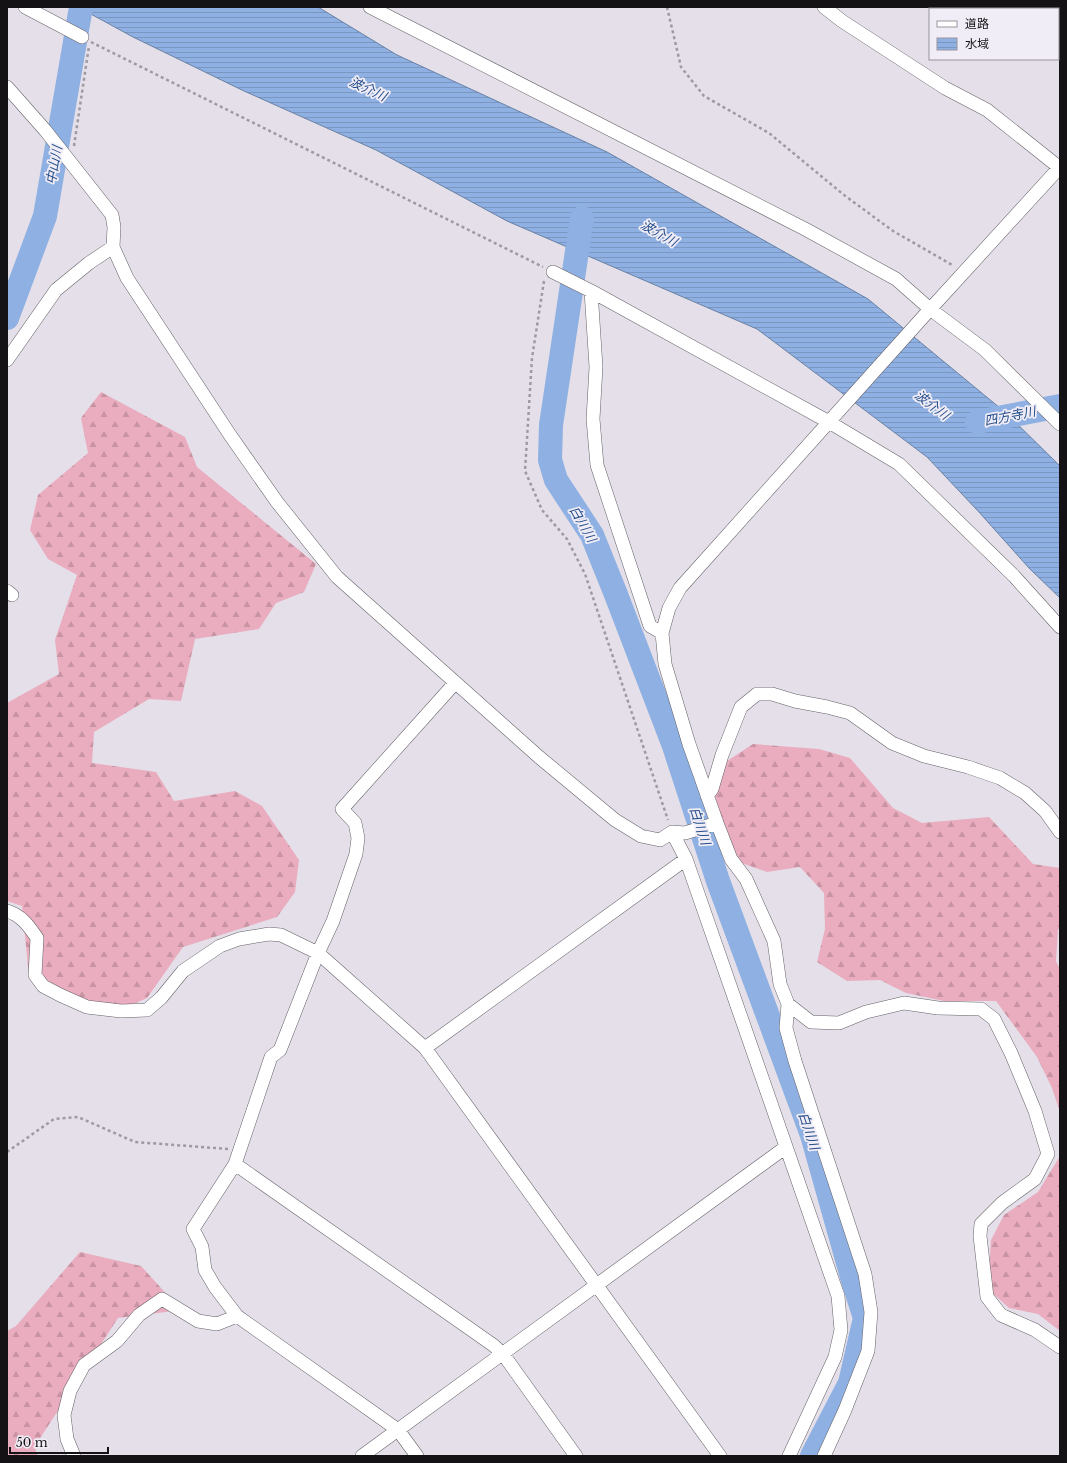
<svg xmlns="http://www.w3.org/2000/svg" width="1067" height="1463" font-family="'Libre Baskerville','Noto Sans JP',serif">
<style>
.forest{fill:url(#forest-firs)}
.water{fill:url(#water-rules);stroke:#6981a4}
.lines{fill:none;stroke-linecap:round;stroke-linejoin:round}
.river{stroke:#8eb0e2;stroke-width:24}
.minor-casing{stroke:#646168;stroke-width:14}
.path{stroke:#9e9aa1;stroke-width:2.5;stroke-dasharray:3 3;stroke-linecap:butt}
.minor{stroke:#fff;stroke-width:13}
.labels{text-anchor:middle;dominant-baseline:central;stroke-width:3.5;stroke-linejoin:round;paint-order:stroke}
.water-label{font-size:13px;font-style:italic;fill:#244e8b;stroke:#f1edf6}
</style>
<defs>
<pattern id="forest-firs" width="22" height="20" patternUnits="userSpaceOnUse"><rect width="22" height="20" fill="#eaacbf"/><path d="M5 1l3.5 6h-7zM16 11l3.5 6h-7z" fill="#c893a3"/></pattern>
<pattern id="water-rules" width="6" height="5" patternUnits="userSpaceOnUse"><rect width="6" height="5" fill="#8eb0e2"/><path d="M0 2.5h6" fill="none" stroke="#7a96c1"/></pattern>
</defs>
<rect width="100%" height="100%" fill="#e4dfe8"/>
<path class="forest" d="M101 392 185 437 197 467 316 564 304 592 276 603 259 629 195 639 181 701 149 699 94 732 92 763 156 772 174 801 235 791 262 806 299 860 295 892 277 917 183 947 147 998 120 1010 55 997 29 976 22 906 7 901V703L59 674 55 640 77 575 48 559 30 530 38 495 88 453 81 418Z
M753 744 819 749 850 758 893 808 922 823 989 817 1033 864 1060 868V929H1058L1056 961 1060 970V1112L1052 1088 1037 1057 996 1001H944L906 993 880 980 847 981 817 962 825 929 824 893 800 867 767 872 736 861 721 825 715 795 724 763Z
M1060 1156V1331L1038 1314 1009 1308 988 1289 991 1240 1004 1215 1038 1192Z
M80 1252 141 1266 181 1310 118 1318 35 1446 37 1456H7V1331L16 1326Z"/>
<path class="water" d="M78 7H318L397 55 607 152 868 299 1006 413 1060 466V598L1029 568 978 511 927 457 757 329 507 221 376 150 244 91 133 37Z"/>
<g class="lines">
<path class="river" d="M582 218 551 425 550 460 556 480 592 535 615 592 674 746 718 881 812 1135 852 1277 865 1318 850 1383 812 1456
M7 318 45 216 81 7
M977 422 1060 406"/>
<defs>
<path id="minor" d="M25 7 82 37
M370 7 805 229 896 279 930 309 985 350 1060 424
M824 7 842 21 945 88 987 110 1060 168
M7 87 45 130 112 215 114 227 113 247 127 278 230 435 277 502 337 577 539 757 615 820 641 836 660 840 672 832 685 833 717 823
M553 272 591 291 829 422 899 464 1014 576 1060 627
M591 291 596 367 593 419 597 465 650 626 662 633
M7 360 56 290 89 263 113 247
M7 591 12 595
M707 796 712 789 722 755 741 707 757 694H772L795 701 827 707 850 713 892 743 924 756 968 767 1000 778 1025 793 1045 811 1060 832
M672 832 686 859 838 1296 841 1330 835 1357 789 1456
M7 911C21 915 29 926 37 938L35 975 43 986 60 995 87 1007 121 1011 147 1010 161 998 183 971 220 946 239 939 269 934 281 935 318 953 425 1048 720 1456
M788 1004 811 1022 839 1023 866 1012 904 1003 938 1008 981 1009 994 1019 1011 1053 1035 1111 1048 1154 1035 1179 1002 1203 981 1224 980 1236 987 1297 1001 1315 1035 1330 1060 1347
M425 1048 686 859
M235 1164 493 1345 503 1354 576 1456
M237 1316 398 1430 417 1456
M74 1456 67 1439 64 1415 70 1391 84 1365 117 1341 139 1315 162 1299 198 1321 217 1324 237 1316 215 1287 205 1270 202 1247 193 1229 235 1164 271 1057 280 1050 318 953 333 921 356 854 358 838 355 823 342 809 455 683
M362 1456 786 1147
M824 1456 845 1410 868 1351 871 1312 865 1274 795 1061 786 1028 788 1004 780 984 774 941 746 879 731 859 717 823 689 744 665 664 662 633 669 608 680 588 923 317 1060 167"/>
</defs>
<use href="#minor" class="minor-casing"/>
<path class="path" d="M667 7 681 67 704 96 769 133 844 195 893 231 954 266
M91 42 543 267
M74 146 89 46
M544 281 532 358 525 471 542 510 567 539 585 574 668 820
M7 1152 54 1119 78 1117 135 1142 228 1149"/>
<use href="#minor" class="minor"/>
</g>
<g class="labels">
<g class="water-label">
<text transform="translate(368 89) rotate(25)">波介川</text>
<text transform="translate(54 165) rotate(-80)">中山川</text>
<text transform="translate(659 233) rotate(30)">波介川</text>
<text transform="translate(932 405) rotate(37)">波介川</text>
<text transform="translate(1010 416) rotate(-11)">四方寺川</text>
<text transform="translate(583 524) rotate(60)">白川川</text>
<text transform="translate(700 826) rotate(72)">白川川</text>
<text transform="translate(809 1131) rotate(71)">白川川</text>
</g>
</g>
<rect width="1067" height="1463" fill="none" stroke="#141215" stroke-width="16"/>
<rect x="929" y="8" width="130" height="52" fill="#f1edf6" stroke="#99959c"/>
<rect x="937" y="21" width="20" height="6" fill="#ffffff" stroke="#99959c"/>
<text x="965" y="28" font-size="12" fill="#141215">道路</text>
<rect x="937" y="38" width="20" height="12" fill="url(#water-rules)" stroke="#99959c"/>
<text x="965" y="48" font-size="12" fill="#141215">水域</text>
<path d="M10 1447v6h98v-6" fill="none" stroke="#141215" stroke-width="2"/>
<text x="16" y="1447" font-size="12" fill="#141215" stroke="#f1edf6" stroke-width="3" paint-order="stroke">50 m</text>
</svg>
